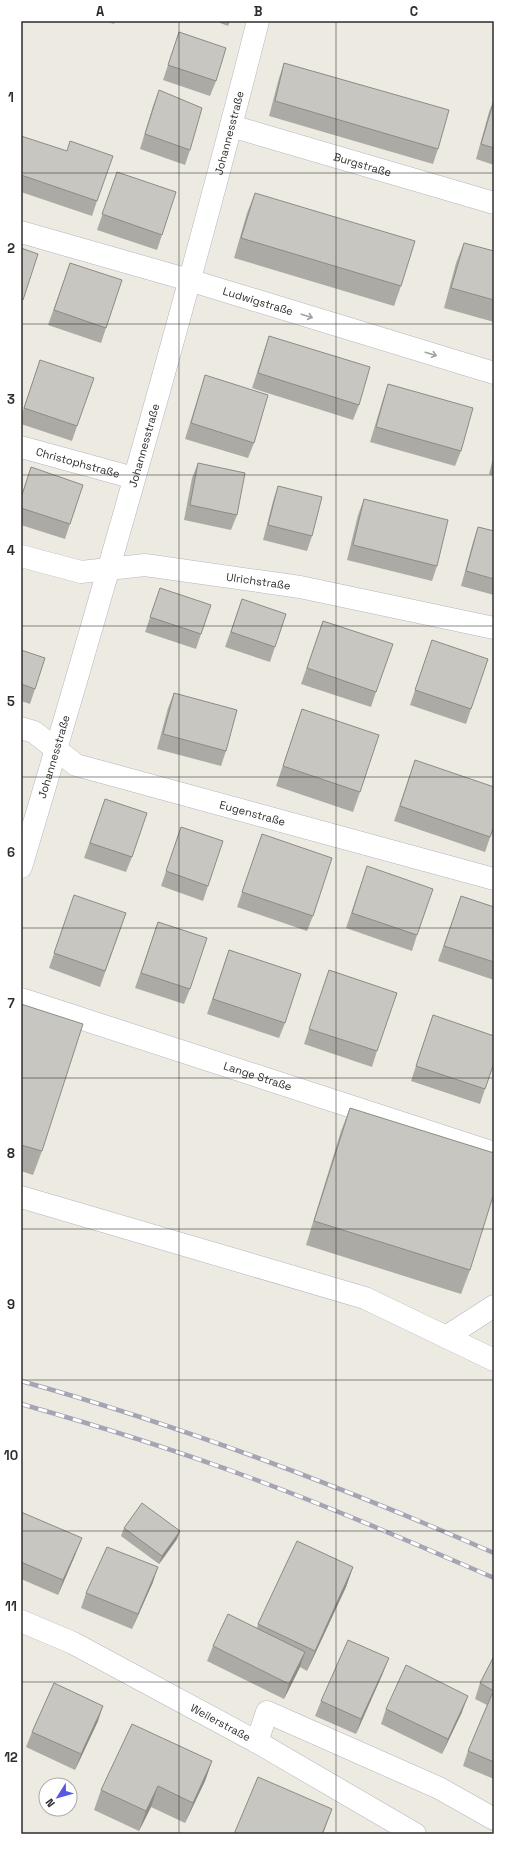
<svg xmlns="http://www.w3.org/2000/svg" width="515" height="1855" font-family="'Space Grotesk',sans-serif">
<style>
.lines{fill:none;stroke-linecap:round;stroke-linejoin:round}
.minor-casing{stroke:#b5b5bf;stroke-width:23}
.minor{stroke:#fff;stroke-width:22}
.rail-casing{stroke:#a5a4b4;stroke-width:4.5}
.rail{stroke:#fff;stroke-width:3;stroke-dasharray:9;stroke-linecap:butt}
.wall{fill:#acaaa5}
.shaded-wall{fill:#8c8b86}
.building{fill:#c8c6c0;stroke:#8c8b86}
.oneway{stroke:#a0a0a0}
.grid{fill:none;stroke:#2d2d2d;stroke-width:1;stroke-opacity:0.55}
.labels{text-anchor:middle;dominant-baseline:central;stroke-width:4;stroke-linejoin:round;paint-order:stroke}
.street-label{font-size:11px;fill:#2d2d2d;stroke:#fff}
.neatline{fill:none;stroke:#2d2d2d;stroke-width:1.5}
.grid-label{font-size:13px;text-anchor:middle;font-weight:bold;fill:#2d2d2d}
</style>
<rect width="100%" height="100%" fill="#eceae1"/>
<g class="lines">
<defs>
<g id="minor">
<path id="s1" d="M231 126 494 203"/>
<path id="s2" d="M21 232 189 280 494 373"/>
<path id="s3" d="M21 447 134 478"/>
<path id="s4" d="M21 556 81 572 145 565 300 587 494 628"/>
<path id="s5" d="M21 728 34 732 76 765 494 879"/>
<path id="s6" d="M21 867C105 586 186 305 258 21"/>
<path id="s7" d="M21 999 494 1153"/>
<path d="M21 1197 365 1298 494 1360"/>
<path d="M446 1337 494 1306"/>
<path id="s8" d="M21 1621 73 1643 257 1742 415 1834"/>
<path d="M257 1742 267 1712 439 1788 494 1819"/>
</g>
</defs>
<use href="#minor" class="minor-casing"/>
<use href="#minor" class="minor"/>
<defs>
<path id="rail" d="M21 1381C183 1426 340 1486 494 1553
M21 1404C99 1426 175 1450 251 1478 333 1508 413 1543 494 1578"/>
</defs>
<use href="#rail" class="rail-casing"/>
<use href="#rail" class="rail"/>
</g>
<path class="wall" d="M105 21H115L114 24Z
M215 21H230L228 26Z
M179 32 216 81 210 96 163 80Z
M284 63 438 149 433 164 269 116 279 78Z
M159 90 190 150 185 165 140 149 153 106Z
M494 99V165L476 159 489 112Z
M21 136 97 201 92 216 21 192Z
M117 172 162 235 157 250 97 230Z
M255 193 401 286 394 306 234 258 247 213Z
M464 243 494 251V322L444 308 456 263Z
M70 263 106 328 101 343 48 325Z
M269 336 359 405 353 420 252 388 264 351Z
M40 360 77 426 72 441 21 424V416Z
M205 375 254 443 248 458 185 439Z
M388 384 461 451 455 466 370 442 383 399Z
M494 455V476L489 474Z
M198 463 237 515 231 530 184 520 192 478Z
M31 467 70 524 65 539 21 525V497Z
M278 486 312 536 307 551 263 540 273 501Z
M364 499 437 566 432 581 347 560 358 515Z
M478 527 494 531V595L461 586 473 542Z
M160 588 201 634 196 649 145 632Z
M242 599 275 647 270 662 225 647Z
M323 621 376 692 371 707 301 684Z
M432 640 471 709 466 724 410 705Z
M21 650 35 689 30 704 21 701Z
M174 693 226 751 221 766 157 749 168 708Z
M302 709 360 792 353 812 276 786Z
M415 760 494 826 485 852 394 821Z
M105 799 132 857 126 872 84 858Z
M181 827 208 886 203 901 161 886Z
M262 834 313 916 307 931 237 907Z
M367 866 417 935 412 951 346 928Z
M461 896 494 907V980L438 961Z
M69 910 126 913 100 987 49 968Z
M158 922 190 989 184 1004 135 988Z
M229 950 285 1023 279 1038 207 1014Z
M329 970 377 1051 372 1067 304 1044Z
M21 1004 42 1151 33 1175 21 1171Z
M433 1015 485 1089 480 1104 411 1081Z
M350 1108 470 1270 461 1294 306 1245 341 1131Z
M21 1512 76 1553 58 1595 21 1579Z
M124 1528 177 1539 159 1564 121 1536Z
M353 1567 346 1587 307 1671 300 1667 284 1699 207 1661 213 1646 257 1628 258 1624Z
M153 1582 132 1629 81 1608 86 1593Z
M494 1656V1779L463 1766 468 1751 487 1705 475 1699 480 1683Z
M383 1673 356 1734 315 1716 321 1701Z
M386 1709 462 1712 442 1754 381 1724Z
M98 1721 75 1770 26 1747 32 1732Z
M212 1761 205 1781 185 1823 151 1807 139 1831 94 1810 101 1790Z"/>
<path class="shaded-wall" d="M180 1531 177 1539 159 1564 162 1556Z
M82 1538 76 1553 58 1595 63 1580Z
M158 1567 153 1582 132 1629 138 1614Z
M353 1567 346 1587 307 1671 315 1651Z
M305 1652 300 1667 284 1699 289 1684Z
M389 1658 383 1673 356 1734 361 1719Z
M468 1696 462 1712 442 1754 448 1739Z
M103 1706 98 1721 75 1770 81 1754Z
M212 1761 205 1781 185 1823 193 1803Z
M158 1786 151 1807 139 1831 146 1811Z
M332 1809 323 1834H322Z"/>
<path class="building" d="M179 32 226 48 216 81 168 65Z
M284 63 449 110 438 149 275 101Z
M159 90 202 108 190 150 145 134Z
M494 100V148L481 144Z
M21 136 67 151 70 141 113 156 97 201 21 175Z
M117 172 176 192 162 235 102 214Z
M255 193 415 241 401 286 241 238Z
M464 243 494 251V300L451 288Z
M21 248 38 254 23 300 21 299Z
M70 263 122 280 106 328 54 310Z
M269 336 370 367 359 405 258 373Z
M40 360 94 378 77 426 24 408Z
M205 375 268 395 254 443 191 423Z
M388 384 473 408 461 451 376 427Z
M198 463 245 473 237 515 190 505Z
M31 467 83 485 70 524 21 508V498Z
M278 486 322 497 312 536 268 525Z
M364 499 448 520 437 566 353 545Z
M478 527 494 531V579L466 571Z
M160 588 211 605 201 634 150 617Z
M242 599 286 614 275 647 231 632Z
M323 621 393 644 376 692 307 668Z
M432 640 488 659 471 709 415 690Z
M21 650 45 658 35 689 21 684Z
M174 693 237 710 226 751 163 734Z
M302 709 379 735 360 792 283 766Z
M415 760 494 787V826L490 837 400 806Z
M105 799 147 813 132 857 90 843Z
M181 827 223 841 208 886 166 871Z
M262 834 332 858 313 916 242 892Z
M367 866 433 889 417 935 352 913Z
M74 895 126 913 105 971 54 953Z
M461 896 494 907V962L444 946Z
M158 922 207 938 190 989 141 973Z
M229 950 301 974 285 1023 213 999Z
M329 970 397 993 377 1051 309 1029Z
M21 1004 83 1024 42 1151 21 1145Z
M433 1015 494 1036V1063L485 1089 416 1066Z
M350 1108 494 1153V1193L470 1270 314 1221Z
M142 1503 180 1531 162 1556 124 1528Z
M21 1512 82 1538 63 1580 21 1562Z
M297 1541 353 1567 315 1651 258 1624Z
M107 1547 158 1567 138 1614 86 1593Z
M228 1614 305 1652 289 1684 213 1646Z
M348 1640 389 1658 361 1719 321 1701Z
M494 1656V1691L480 1683Z
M406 1665 468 1696 448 1739 386 1709Z
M54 1683 103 1706 81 1754 32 1732Z
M492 1694 494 1695V1762L468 1751Z
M132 1724 212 1761 193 1803 158 1786 146 1811 101 1790Z
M258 1777 332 1809 322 1834H234Z"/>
<defs><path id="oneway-shaft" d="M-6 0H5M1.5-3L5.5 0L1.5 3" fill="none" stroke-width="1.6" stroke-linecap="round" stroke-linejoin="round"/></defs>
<g class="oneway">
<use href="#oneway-shaft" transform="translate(307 316) rotate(17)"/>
<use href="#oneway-shaft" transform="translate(431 354) rotate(17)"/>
</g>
<path class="grid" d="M179 21V1834M336 21V1834M21 173H494M21 324H494M21 475H494M21 626H494M21 777H494M21 928H494M21 1078H494M21 1229H494M21 1380H494M21 1531H494M21 1682H494"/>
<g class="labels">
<g class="street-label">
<text stroke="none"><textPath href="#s6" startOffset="763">Johannesstraße</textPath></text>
<text stroke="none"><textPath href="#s1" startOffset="137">Burgstraße</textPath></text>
<text stroke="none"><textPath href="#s2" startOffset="247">Ludwigstraße</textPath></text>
<text stroke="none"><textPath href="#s6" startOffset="439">Johannesstraße</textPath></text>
<text stroke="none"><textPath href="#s3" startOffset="59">Christophstraße</textPath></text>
<text stroke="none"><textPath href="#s4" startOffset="241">Ulrichstraße</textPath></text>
<text stroke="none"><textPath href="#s6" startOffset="115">Johannesstraße</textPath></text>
<text stroke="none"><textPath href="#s5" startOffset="250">Eugenstraße</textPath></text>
<text stroke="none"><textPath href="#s7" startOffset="249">Lange Straße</textPath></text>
<text stroke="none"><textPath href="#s8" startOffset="224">Weilerstraße</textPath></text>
</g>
</g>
<rect width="515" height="1855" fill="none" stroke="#ffffff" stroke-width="44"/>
<g transform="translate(58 1797) rotate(233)"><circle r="19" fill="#ffffff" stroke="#ababab"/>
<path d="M0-3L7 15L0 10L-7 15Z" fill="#5757e4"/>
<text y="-6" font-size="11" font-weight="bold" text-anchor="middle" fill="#2d2d2d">N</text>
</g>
<rect x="22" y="22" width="471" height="1811" class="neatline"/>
<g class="grid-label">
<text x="100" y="16">A</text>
<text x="258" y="16">B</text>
<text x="414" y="16">C</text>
<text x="11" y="102">1</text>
<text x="11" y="253">2</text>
<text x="11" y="404">3</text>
<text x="11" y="555">4</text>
<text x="11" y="706">5</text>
<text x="11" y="857">6</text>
<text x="11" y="1008">7</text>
<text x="11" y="1158">8</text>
<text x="11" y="1309">9</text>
<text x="11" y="1460">10</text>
<text x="11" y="1611">11</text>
<text x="11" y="1762">12</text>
</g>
</svg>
